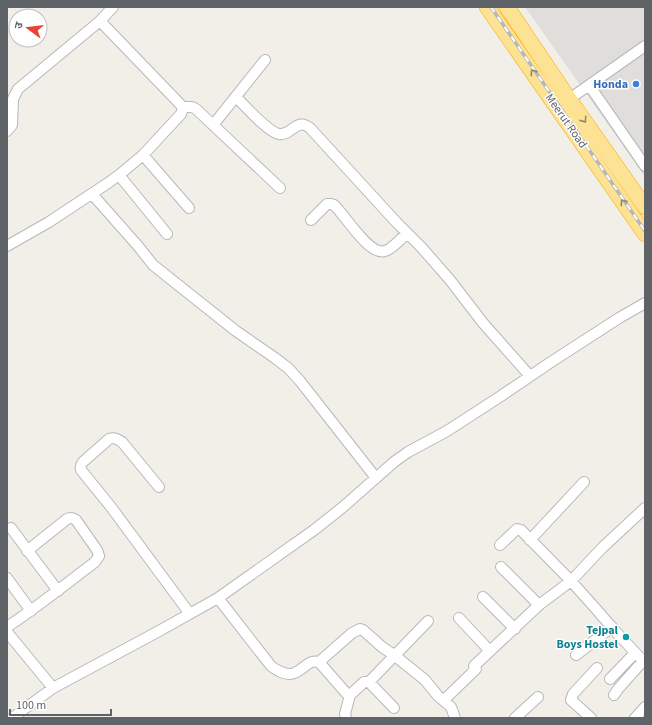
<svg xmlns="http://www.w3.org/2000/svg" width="652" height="725" font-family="'Source Sans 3','Noto Sans Devanagari',sans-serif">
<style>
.industrial{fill:#e0deda}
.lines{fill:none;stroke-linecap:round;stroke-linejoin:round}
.minor-casing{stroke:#b5b8bc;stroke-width:12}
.highway-casing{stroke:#f9ab00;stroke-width:16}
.minor{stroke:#fff;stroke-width:10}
.highway{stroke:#fde293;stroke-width:15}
.rail-casing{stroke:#b6b7b8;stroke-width:3.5}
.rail{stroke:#fff;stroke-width:2;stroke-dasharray:6;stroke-linecap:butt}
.oneway{stroke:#8e8975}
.shop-dot{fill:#3f7fe0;stroke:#fff;stroke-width:1.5}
.culture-dot{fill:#0f9aa8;stroke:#fff;stroke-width:1.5}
.labels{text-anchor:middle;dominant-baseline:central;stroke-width:3;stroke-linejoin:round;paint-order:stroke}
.shop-label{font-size:12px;font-weight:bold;fill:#366cbe;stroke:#fff;text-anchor:end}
.street-label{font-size:12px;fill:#5f6368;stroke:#fff}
.culture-label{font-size:12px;font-weight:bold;fill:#0d838f;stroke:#fff;text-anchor:end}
</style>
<rect width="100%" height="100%" fill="#f1efe8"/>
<path class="industrial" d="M525 7H645V177Z"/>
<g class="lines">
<defs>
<path id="minor" d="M589 85 645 166
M236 97C245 106 268 132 279 134 292 136 296 117 310 128L397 223 422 248 450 280 483 323 530 376
M565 102 645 46
M183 107H192L196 109 280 188
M213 125 265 60
M7 131 12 125 13 99 18 89 100 21 113 7
M143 155 189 208
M119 175 167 234
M92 194 138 246 153 265 236 331 275 358 288 368 300 381 376 478
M311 220 327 204H331L334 205C345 215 369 256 385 251 392 249 402 238 407 233
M7 246 49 222 108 183 119 175 143 155 181 114C183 109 183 107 180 104L100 21
M159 487 122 442C117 439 114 437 109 439L84 461C81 464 80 466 81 470L111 507 190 614
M11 528 58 591
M530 540 584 482
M500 545 517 529 521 530 571 581 596 609 615 631 645 663
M501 567 539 605
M7 578 31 611
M483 597 515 629
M218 598 271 666C300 688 302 657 319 662L346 693 350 695 364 682H369L394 708
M459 618 490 651
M7 627C37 607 66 584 95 562L99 556 97 550 76 520C73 518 71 517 67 519L27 551
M7 632 53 688
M576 655 612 627
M319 662 352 633 360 629 363 630 382 647 394 655 425 680 438 696 451 707 455 718
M474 666 539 605 571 581 603 547 645 508
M610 679 635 653
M369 682 428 621
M614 695 618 689 643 661
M444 700 476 669
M12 718 53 688 159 631 218 598 314 530 343 507 394 462 408 452 447 431 501 396 551 362 619 318 645 303
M346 718 345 714 350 695
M515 718 538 697
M591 718 571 700 573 694 597 668
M635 718 645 707"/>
<path id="highway" d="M487 7 645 234
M507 7 569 99 645 207"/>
</defs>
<use href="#minor" class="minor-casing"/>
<use href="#highway" class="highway-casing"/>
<use href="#minor" class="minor"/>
<use href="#highway" class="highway"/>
<defs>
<path id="rail" d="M491 7 645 231"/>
</defs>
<use href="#rail" class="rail-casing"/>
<use href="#rail" class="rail"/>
</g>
<defs><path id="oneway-chevron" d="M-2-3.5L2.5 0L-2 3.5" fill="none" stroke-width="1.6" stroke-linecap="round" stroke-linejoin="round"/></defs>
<g class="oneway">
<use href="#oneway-chevron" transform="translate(533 72) rotate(-125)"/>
<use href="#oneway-chevron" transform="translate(584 120) rotate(55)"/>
<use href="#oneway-chevron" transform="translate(623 202) rotate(-125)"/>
</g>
<circle class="shop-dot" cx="636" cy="84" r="4"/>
<circle class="culture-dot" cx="626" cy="637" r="4"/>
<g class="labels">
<g class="shop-label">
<text x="628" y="84">Honda</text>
</g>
<g class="street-label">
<text transform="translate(566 121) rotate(55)">Meerut Road</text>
</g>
<g class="culture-label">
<text x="618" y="630">Tejpal<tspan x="618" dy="14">Boys Hostel</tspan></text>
</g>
</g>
<rect width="652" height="725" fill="none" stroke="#5f6368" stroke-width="16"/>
<g transform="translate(28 28) rotate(285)"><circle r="19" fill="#ffffff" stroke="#bfc1c3"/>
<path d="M0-3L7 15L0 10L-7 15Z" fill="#ea4335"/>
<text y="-6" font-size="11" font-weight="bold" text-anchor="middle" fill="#5f6368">उ</text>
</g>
<path d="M10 709v6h101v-6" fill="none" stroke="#5f6368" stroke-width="2"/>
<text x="16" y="709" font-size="12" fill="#5f6368" stroke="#ffffff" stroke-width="3" paint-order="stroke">100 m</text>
</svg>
